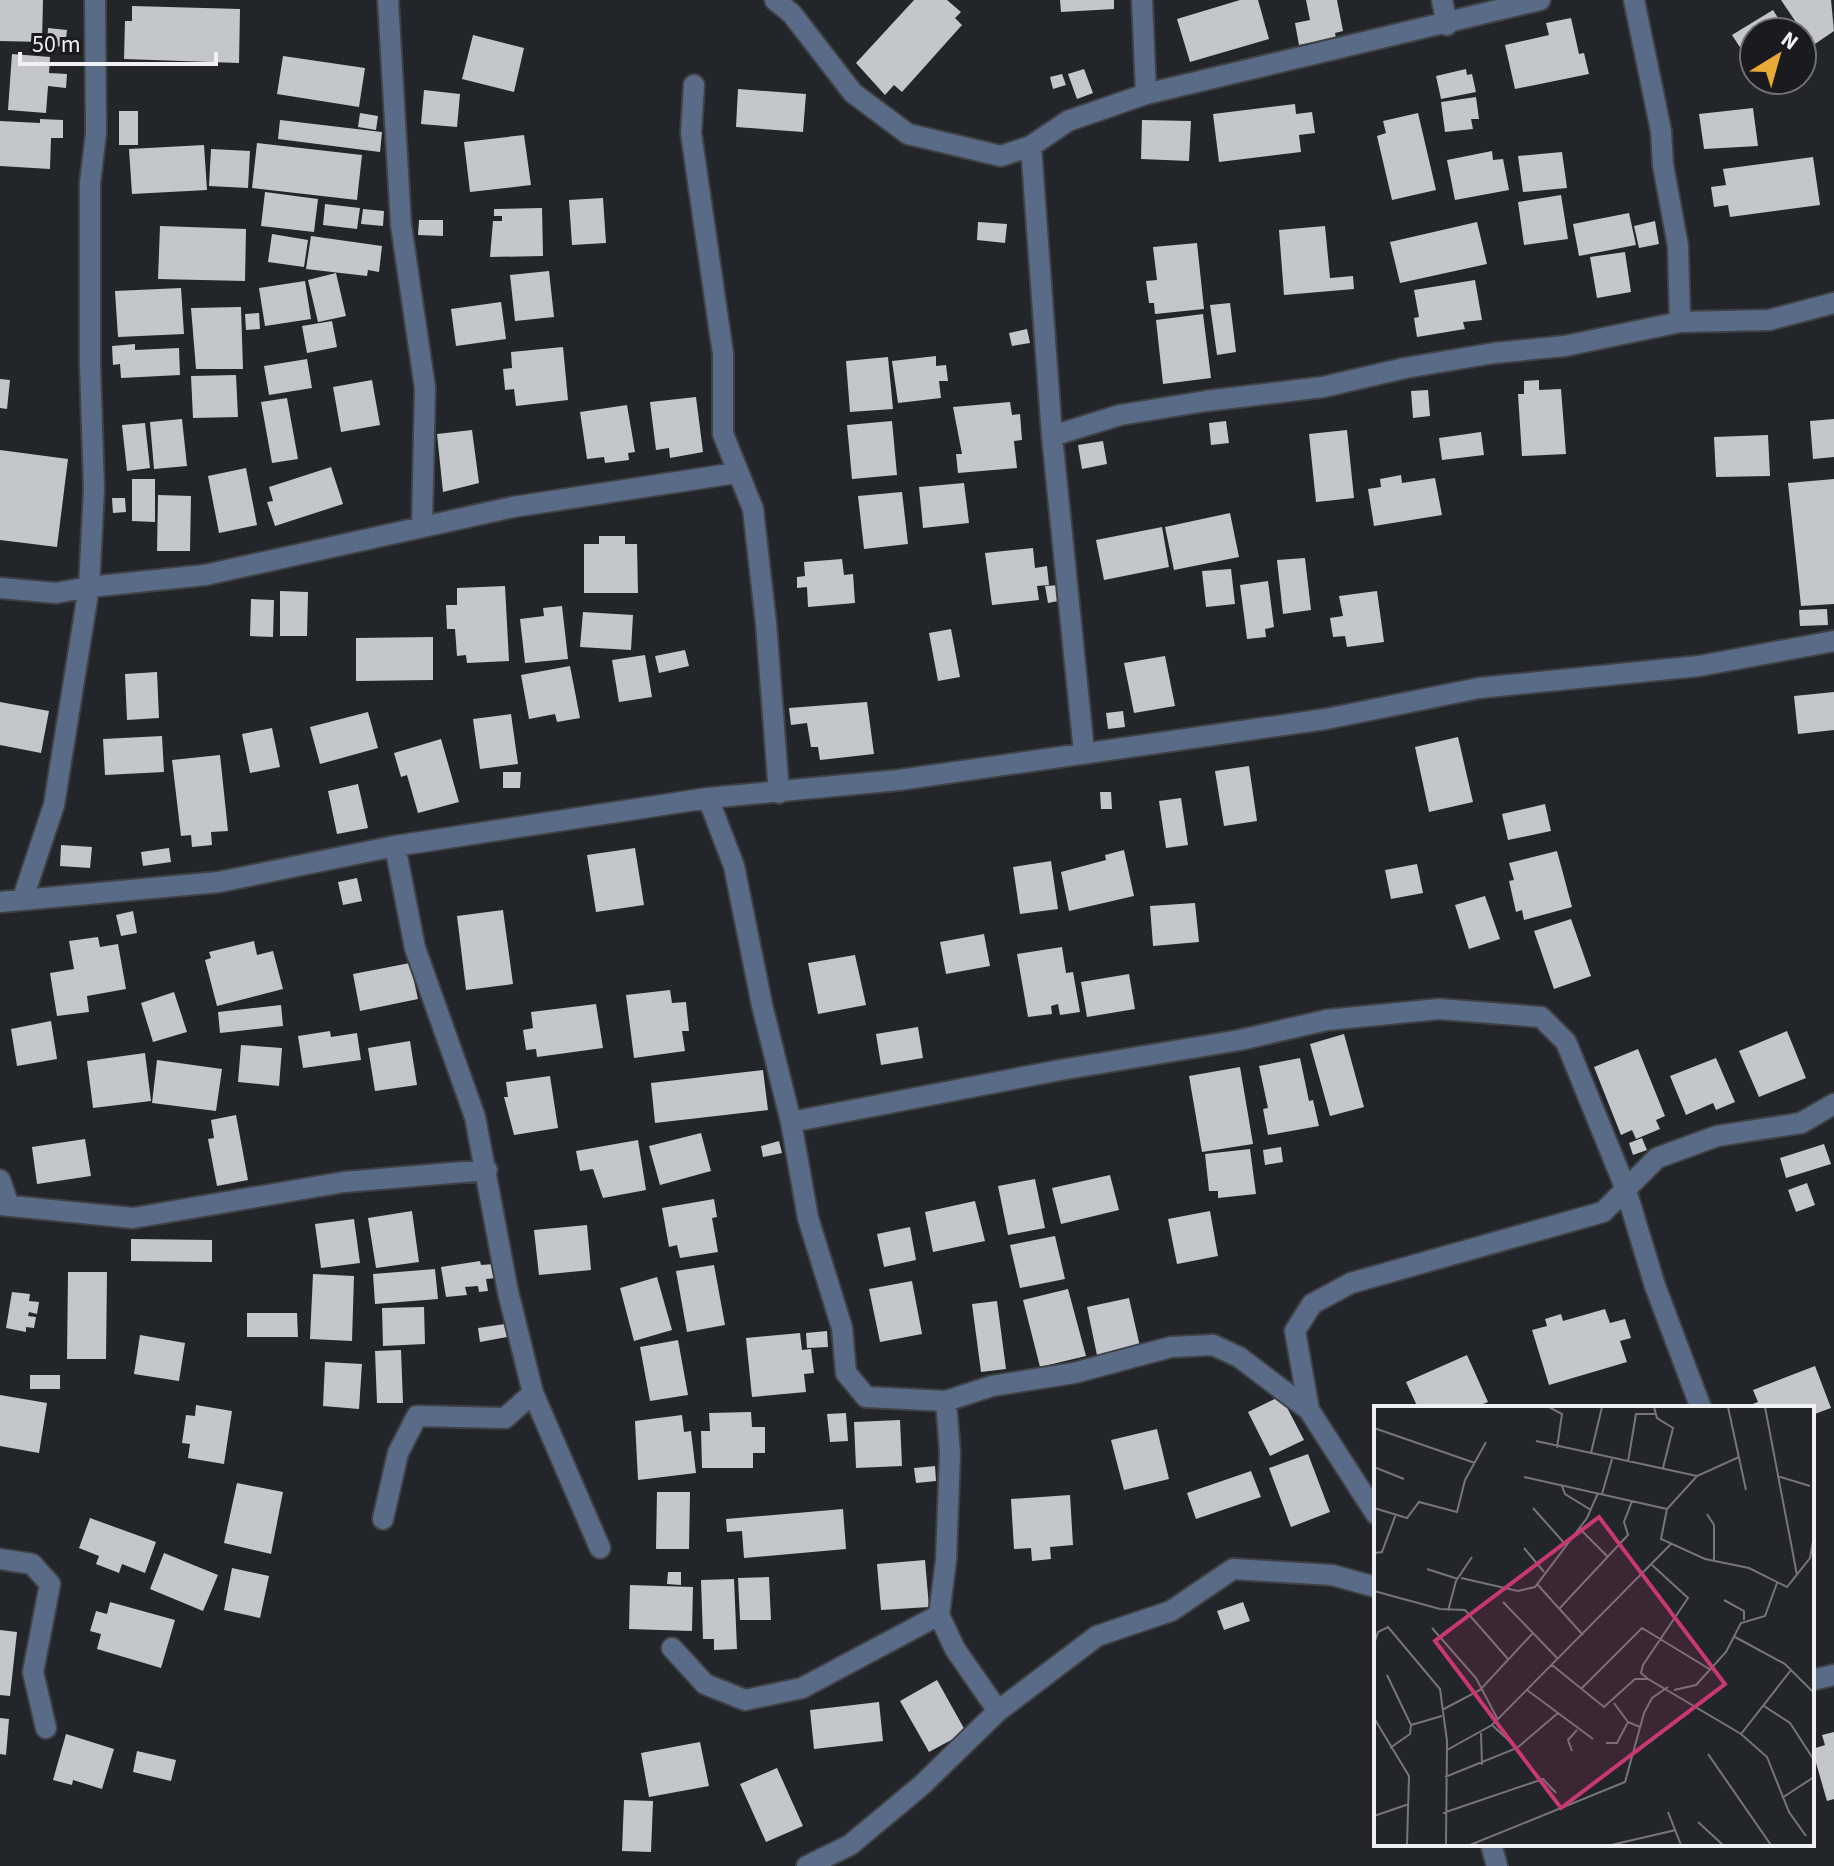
<svg xmlns="http://www.w3.org/2000/svg" width="1834" height="1866" font-family="'Source Sans 3',sans-serif">
<style>
.building{fill:#c3c7cc}
.lines{fill:none;stroke-linecap:round;stroke-linejoin:round}
.minor-casing{stroke:#3f4145;stroke-width:24}
.minor{stroke:#596b86;stroke-width:20}
.inset-road{fill:none;stroke:#74767a;stroke-width:2}
.view{fill:#c93872;fill-opacity:0.15;stroke:#c93872;stroke-width:4}
.inset-edge{fill:none;stroke:#eef0f3;stroke-width:4}
</style>
<rect width="100%" height="100%" fill="#222529"/>
<path class="building" d="M0 0H43L42 42 0 41Z
M914 0H947L961 12 955 18 962 25 902 92 894 85 885 95 856 63Z
M1060 0H1114V9L1061 12Z
M1240 0H1258L1269 39 1190 62 1177 19Z
M1306 0H1337L1343 31 1335 33 1336 38 1299 45 1295 23 1310 20Z
M1781 0H1831L1834 31 1812 46Z
M132 6 240 9 239 63 124 59 125 21H132Z
M1773 10 1787 32H1754V69L1732 35Z
M1571 18 1579 54 1584 53 1589 74 1515 89 1505 45 1549 35 1546 23Z
M48 28 67 30 65 47 47 45Z
M473 35 524 48 514 92 462 79Z
M12 54 50 57 49 73 67 74 66 88 48 86 46 113 8 110Z
M283 56 365 68 359 107 277 94Z
M1084 69 1093 93 1077 99 1068 74Z
M1466 69 1467 75 1472 74 1476 92 1441 99 1436 76Z
M1062 74 1066 85 1053 89 1050 77Z
M738 89 806 94 803 132 736 127Z
M424 90 460 94 457 127 421 124Z
M1476 97 1479 119H1471L1473 129 1445 132 1441 102Z
M1295 104 1296 114 1312 112 1315 133 1299 135 1301 152 1219 162 1213 114Z
M1753 108 1758 146 1704 149 1699 114Z
M119 111H138V145H119Z
M360 113 378 116 376 130 358 127Z
M1418 113 1436 190 1392 200 1377 136 1386 133 1383 121Z
M40 119 63 120V138H51L50 169 0 166V121L40 123Z
M280 120 382 132 380 152 278 139Z
M1142 120 1191 121 1189 161 1141 159Z
M524 135 531 185 470 192 464 142Z
M257 143 362 155 357 200 252 188Z
M204 145 207 190 132 194 129 149Z
M211 149 250 151 248 188 209 186Z
M1492 151 1493 160 1503 159 1509 190 1455 200 1447 160Z
M1562 152 1567 188 1523 192 1518 156Z
M1813 157 1820 205 1730 217 1728 205 1714 207 1711 187 1726 185 1723 169Z
M265 192 318 199 314 232 261 226Z
M1561 195 1568 239 1524 245 1518 202Z
M603 198 606 243 572 245 569 200Z
M325 204 360 208 357 229 323 225Z
M542 208 543 256 490 257 493 221H502V216H494V209Z
M363 209 384 211 383 226 361 224Z
M1629 213 1636 245 1579 256 1573 224Z
M419 220H443V236L418 235Z
M1655 221 1659 244 1639 248 1634 226Z
M978 222 1007 224 1005 243 977 240Z
M1477 222 1487 264 1400 283 1390 242Z
M160 226 246 229 245 281 158 279Z
M1325 226 1330 278 1353 276 1354 289 1284 295 1279 230Z
M272 234 308 240 304 267 268 262Z
M311 236 382 246 379 272 368 270 367 276 306 269Z
M1197 243 1204 309 1155 314 1154 303H1149L1146 281 1157 280 1153 247Z
M1625 252 1631 292 1597 298 1590 257Z
M549 271 554 317 515 321 510 275Z
M336 273 346 316 318 322 308 280Z
M1475 280 1482 320 1463 322 1465 329 1417 337 1414 318 1419 317 1414 290Z
M305 281 311 319 265 326 259 288Z
M181 288 184 334 118 337 115 291Z
M501 302 506 339 456 346 451 309Z
M1230 303 1236 352 1217 355 1210 305Z
M241 307 243 369H196L191 308Z
M259 313 260 329 246 330 245 314Z
M1203 314 1211 378 1163 384 1156 320Z
M332 321 337 347 307 353 302 326Z
M1027 329 1030 343 1012 346 1009 333Z
M135 344V350L179 348 180 375 121 378 120 364 113 365 112 346Z
M563 347 568 400 516 406 514 389 505 390 503 369 512 368 511 352Z
M936 356V366L946 365 948 381H939L941 398 898 403 892 361Z
M888 357 893 409 850 412 846 361Z
M307 359 312 388 269 395 264 366Z
M236 375 238 417 193 418 191 376Z
M0 379 10 380 7 409 0 408Z
M372 380 380 425 341 432 333 387Z
M1539 380V390L1561 389 1566 454 1522 456 1518 394H1524V381Z
M1428 390 1430 416 1413 418 1411 391Z
M696 397 703 452 670 458 669 448 656 450 650 402Z
M287 398 298 459 272 463 261 402Z
M1010 402 1012 415 1020 414 1022 440 1014 441 1017 468 958 473 956 454H962L953 407Z
M627 405 635 452 628 453 629 460 605 463 604 457 587 459 580 412Z
M182 419 187 466 154 469 150 422Z
M1834 419V457L1813 459 1810 421Z
M892 421 897 475 852 479 847 425Z
M1226 421 1229 443 1211 445 1209 423Z
M145 423 150 468 127 471 122 425Z
M472 430 479 483 443 492 437 434Z
M1347 430 1354 498 1316 502 1309 434Z
M1481 432 1484 455 1442 460 1439 438Z
M1768 435 1770 476 1716 477 1714 437Z
M1103 441 1107 464 1082 469 1078 445Z
M0 450 68 459 57 547 0 540Z
M331 467 343 504 275 526 267 502 273 501 269 487Z
M246 468 257 525 219 533 208 476Z
M1401 475 1402 483 1435 478 1442 515 1374 526 1368 489 1381 487 1380 479Z
M132 479H155V522L132 521Z
M1834 479V604L1801 606 1788 483Z
M964 483 969 523 923 528 919 487Z
M902 492 908 544 864 549 858 496Z
M158 495 191 496 190 551H157Z
M112 498H125L126 512 113 513Z
M1230 513 1239 557 1174 570 1165 527Z
M1162 527 1169 567 1104 580 1096 540Z
M599 536H625V544H637L638 593H584V544H599Z
M1033 548 1035 568 1047 566 1049 585 1037 586 1039 600 992 605 985 553Z
M1305 558 1311 610 1283 614 1277 560Z
M842 559 844 575 853 574 855 603 808 607 807 587 797 588V577L805 576 804 562Z
M1231 569 1235 604 1206 607 1202 571Z
M1268 581 1274 627 1265 629 1266 637 1247 639 1240 585Z
M1061 585 1063 600 1048 603 1045 586Z
M505 586 509 661 467 663 466 655 457 656 455 629H447L446 605H457V588Z
M280 591 308 592 307 636H280Z
M1377 591 1384 642 1347 647 1345 636 1333 637 1330 618 1343 616 1339 596Z
M251 599 274 600 273 637 250 636Z
M562 606 568 659 525 663 520 619 544 616 543 608Z
M1827 609 1828 625 1800 626 1799 610Z
M583 612 633 615 631 650 580 647Z
M951 629 960 677 938 681 929 633Z
M433 637V680L356 681V638Z
M685 650 689 666 659 673 655 656Z
M645 655 652 697 619 702 612 660Z
M1165 656 1175 706 1134 713 1124 663Z
M570 666 580 718 557 722 555 714 529 719 521 675Z
M157 672 159 718 127 720 125 674Z
M1834 692V730L1798 734 1794 696Z
M0 702 49 711 41 753 0 745Z
M867 702 874 754 820 760 818 747H811L807 723 791 725 789 708Z
M1123 711 1125 727 1108 729 1106 713Z
M368 712 378 748 320 764 310 727Z
M511 714 518 764 480 769 473 719Z
M272 728 280 767 250 773 242 734Z
M162 736 164 772 105 775 103 739Z
M1458 737 1473 802 1429 812 1415 747Z
M441 739 459 802 418 813 407 775 401 777 394 753Z
M220 755 228 831 211 832 212 845 192 847 191 835 181 836 172 760Z
M1249 766 1257 821 1224 826 1215 771Z
M503 772H521L520 788H503Z
M358 784 368 828 337 834 328 791Z
M1100 792H1111L1112 809H1101Z
M1181 798 1188 845 1166 848 1159 801Z
M1545 804 1551 831 1508 840 1502 814Z
M61 845 92 847 90 868 60 866Z
M169 848 171 862 143 866 141 852Z
M635 848 644 905 596 912 587 855Z
M1124 850 1134 896 1069 911 1061 872 1106 860 1105 855Z
M1557 851 1572 907 1524 920 1522 910 1516 912 1509 881 1514 880 1509 863Z
M1051 861 1058 909 1020 914 1013 867Z
M1417 864 1423 893 1391 899 1385 870Z
M357 878 362 901 343 905 338 882Z
M1485 896 1500 939 1469 949 1455 905Z
M1195 903 1199 942 1153 946 1150 906Z
M503 910 513 984 466 990 457 916Z
M133 911 137 933 121 936 116 915Z
M1571 919 1591 976 1554 989 1534 931Z
M984 934 990 966 946 974 940 942Z
M98 937 100 947 118 944 126 989 87 996 89 1012 57 1016 50 973 74 969 69 941Z
M254 941 257 955 273 951 283 989 217 1006 205 960 211 958 209 952Z
M1062 947 1066 973 1073 972 1080 1012 1060 1015 1058 1004 1051 1006 1052 1014 1028 1017 1017 954Z
M855 955 866 1005 818 1014 808 963Z
M410 963 418 999 360 1011 353 974Z
M1129 974 1135 1009 1087 1017 1081 982Z
M670 990 672 1003 686 1002 689 1031H682L685 1051 634 1058 626 995Z
M174 992 187 1032 153 1042 141 1003Z
M596 1004 603 1048 537 1057 536 1049 526 1050 523 1030 533 1028 531 1012Z
M281 1005 283 1026 220 1033 218 1012Z
M51 1021 57 1059 17 1066 11 1029Z
M918 1027 923 1058 881 1065 876 1034Z
M330 1031 331 1037 357 1033 361 1060 303 1068 298 1036Z
M1787 1031 1806 1078 1759 1097 1739 1051Z
M1344 1034 1364 1107 1330 1116 1310 1044Z
M410 1041 417 1085 375 1091 368 1048Z
M241 1045 282 1048 279 1086 238 1082Z
M1638 1049 1665 1116 1656 1120 1660 1129 1636 1139 1632 1130 1621 1135 1594 1067Z
M145 1053 151 1101 93 1108 87 1061Z
M1300 1058 1309 1101 1313 1100 1319 1126 1268 1135 1263 1109 1268 1108 1259 1066Z
M1716 1058 1735 1102 1716 1110 1713 1103 1686 1115 1670 1076Z
M157 1060 222 1069 216 1111 152 1103Z
M1240 1067 1253 1144 1202 1152 1189 1076Z
M763 1070 768 1110 655 1123 651 1083Z
M550 1076 558 1128 514 1135 504 1097H508L506 1082Z
M236 1115 248 1180 217 1186 208 1139 214 1138 211 1120Z
M701 1133 711 1171 660 1185 649 1146Z
M1642 1138 1647 1150 1633 1155 1629 1143Z
M85 1139 91 1176 37 1184 32 1147Z
M638 1140 646 1190 603 1198 593 1169 580 1171 576 1151Z
M779 1141 782 1153 763 1157 761 1146Z
M1824 1144 1831 1164 1786 1178 1780 1158Z
M1281 1147 1283 1162 1265 1165 1263 1150Z
M1250 1149 1256 1194 1218 1198V1191H1209L1205 1154Z
M1110 1175 1119 1210 1061 1224 1052 1188Z
M1035 1179 1045 1228 1008 1235 998 1186Z
M1807 1183 1815 1205 1796 1212 1788 1190Z
M714 1199 717 1217 712 1218 718 1252 680 1258 677 1245 669 1247 662 1208Z
M975 1201 985 1241 933 1252 925 1212Z
M412 1211 419 1262 376 1268 368 1218Z
M1210 1211 1218 1256 1177 1264 1168 1219Z
M354 1219 360 1263 321 1268 315 1224Z
M587 1225 591 1270 539 1275 534 1230Z
M910 1227 916 1260 884 1267 877 1234Z
M1055 1236 1065 1279 1020 1288 1010 1245Z
M131 1239 212 1240V1262L131 1261Z
M480 1261 481 1265 494 1264 496 1278 486 1279 488 1291 479 1292 478 1286 465 1287 467 1295 446 1297 441 1267Z
M714 1265 725 1325 687 1332 676 1271Z
M435 1269 438 1299 375 1304 373 1274Z
M68 1272H107L106 1359H67Z
M313 1274 354 1276 352 1341 310 1339Z
M657 1277 672 1330 634 1341 620 1288Z
M912 1281 922 1334 880 1342 869 1289Z
M1068 1289 1086 1356 1040 1367 1023 1300Z
M12 1292 30 1294 29 1301 39 1302 37 1314 29 1312 28 1316 36 1317 34 1328 26 1327V1332L6 1328Z
M1129 1298 1141 1351 1098 1360 1087 1307Z
M997 1301 1006 1369 981 1372 972 1304Z
M424 1307 425 1344 383 1346 382 1308Z
M1605 1309 1610 1323 1625 1319 1631 1338 1620 1341 1627 1362 1549 1385 1532 1330 1547 1326 1545 1319 1561 1314 1563 1321Z
M247 1313H297L298 1337H247Z
M505 1324 507 1337 480 1342 478 1328Z
M827 1331 828 1347 807 1348 806 1333Z
M800 1333 802 1350 811 1349 814 1373 804 1374 806 1392 752 1397 746 1338Z
M140 1335 185 1343 179 1381 134 1374Z
M678 1340 688 1395 650 1401 640 1347Z
M401 1350 403 1403H377L375 1351Z
M1467 1355 1488 1402 1473 1408H1418L1406 1382Z
M325 1362 362 1364 359 1409 323 1406Z
M1815 1366 1831 1408 1812 1415V1408H1742L1758 1402 1753 1390Z
M30 1375H60V1389H30Z
M0 1395 47 1403 39 1453 0 1446Z
M1281 1396 1304 1440 1270 1456 1248 1412Z
M196 1405 232 1411 224 1464 188 1458 190 1444 182 1443 186 1415 195 1416Z
M751 1412 752 1427H765V1453H753V1468H702L701 1431H710L709 1413Z
M846 1413 848 1441 830 1442 827 1414Z
M682 1415 684 1432 691 1431 696 1473 638 1480 635 1421Z
M900 1420 902 1466 856 1468 854 1422Z
M1157 1429 1169 1479 1124 1490 1111 1440Z
M1308 1454 1330 1512 1291 1527 1269 1468Z
M935 1466 936 1481 916 1483 914 1468Z
M1251 1471 1261 1497 1196 1519 1187 1493Z
M237 1483 283 1492 271 1554 224 1543Z
M657 1492H690L689 1549H656Z
M1070 1495 1073 1545 1050 1547 1051 1559 1032 1561 1031 1548 1014 1549 1011 1499Z
M843 1509 846 1549 744 1558 742 1531 727 1532 726 1519Z
M90 1518 156 1542 145 1573 122 1564 119 1573 96 1564 99 1556 79 1548Z
M164 1553 218 1575 203 1611 150 1589Z
M925 1560 929 1607 881 1610 877 1564Z
M232 1568 269 1576 260 1618 224 1610Z
M668 1572H681V1585L667 1584Z
M769 1577 771 1620H740L738 1578Z
M734 1579 737 1649 714 1650V1639H703L701 1580Z
M630 1585 693 1587 692 1631 629 1629Z
M110 1602 175 1620 161 1668 97 1649 101 1634 90 1631 96 1611 107 1614Z
M1243 1602 1250 1621 1224 1630 1217 1611Z
M0 1630 17 1632 10 1696 0 1695Z
M937 1680 966 1732 929 1752 900 1701Z
M879 1702 883 1741 814 1749 810 1710Z
M0 1718 9 1719 6 1755 0 1754Z
M1834 1732V1799L1827 1801 1812 1749 1825 1745 1822 1735Z
M66 1734 114 1749 102 1789 73 1780 72 1785 53 1780Z
M700 1742 709 1786 649 1797 641 1753Z
M137 1751 176 1760 171 1781 133 1772Z
M777 1768 803 1826 766 1842 740 1784Z
M624 1800 653 1801 651 1852 622 1851Z"/>
<g class="lines">
<defs>
<path id="minor" d="M388 0 401 225 425 388 422 526
M775 0 792 14 853 93 908 134 1001 156 1031 146 1068 121 1146 94 1540 0
M1142 0 1146 94
M1442 0 1447 25
M1634 0 1661 131 1663 165 1678 246 1680 322
M694 85 691 133 723 354V434L753 509 766 623 779 793
M1031 146 1052 436 1084 752
M1052 436 1120 415 1206 401 1323 387 1405 368 1494 353 1565 346 1680 322 1769 320 1834 303
M0 588 56 593 89 587 205 575 513 507 736 473
M708 798 734 866 762 1005 791 1122 808 1218 842 1328 846 1373 866 1397 946 1401 992 1386 1074 1373 1171 1347 1213 1345 1239 1357 1309 1410 1376 1514
M395 846 415 948 475 1117 508 1292 533 1393 600 1548
M23 898 54 805 89 587 94 489 90 364V183L96 133 95 0
M0 902 219 882 395 846 708 798 899 780 1326 719 1479 688 1699 666 1834 641
M791 1122 1060 1070 1240 1040 1327 1020 1439 1009 1541 1017 1566 1042 1625 1187 1655 1286 1701 1408
M0 1180 9 1206
M0 1205 133 1218 344 1182 487 1170
M946 1401 950 1453 946 1560 939 1615 955 1649 998 1711
M1309 1410 1295 1331 1312 1304 1351 1283 1603 1212 1657 1158 1717 1136 1801 1123 1834 1104
M383 1519 398 1453 417 1416 505 1418 533 1393
M0 1559 32 1564 50 1584 33 1672 46 1728
M672 1648 705 1684 745 1700 802 1688 939 1615
M1812 1680 1834 1675
M1491 1844 1497 1866
M807 1866 850 1845 922 1785 998 1711 1097 1636 1171 1611 1233 1569 1332 1575 1376 1587"/>
</defs>
<use href="#minor" class="minor-casing"/>
<use href="#minor" class="minor"/>
</g>
<g transform="translate(1374 1406)">
<rect width="440" height="440" fill="#222529"/>
<path class="inset-road" d="M175 1 188 8 183 42M280 1 283 12 299 22 289 62M354 1 372 84M391 1 423 169M0 22 101 57M162 35 323 70M217 47 228 1M365 51 323 70 293 103 287 133 331 153 375 162 413 181 436 152 440 130M254 56 262 8H281M0 61 30 73M403 70 436 80M150 71 293 103M188 80 191 88 217 104M228 88 238 53M0 102 33 112 45 96 83 106 91 74 112 36M159 102 192 139M333 108 340 119V155M205 122 233 150M150 142 170 166M0 147 8 146 22 108M53 163 84 173M87 172 144 185 161 181 213 112 224 87M163 178 209 229M0 185 66 203 91 204 134 253M350 194 370 205V214M129 196 184 253M185 203 254 129 250 116 258 95M74 205 82 175 98 151M58 222 102 272 124 314M361 231 411 258 440 287M0 238 4 226 14 221 66 283 73 335 72 439M178 259 230 301 261 273H274L367 328 393 351 415 406 432 430M13 269 37 319 68 310M274 273 267 267 269 259 314 192 278 159M208 282 268 222 337 264M153 284 219 333M300 284 322 279 352 246 367 217 391 210 403 177M240 297 254 316 266 321M390 300 416 317 440 354M68 304 106 284 159 227M0 312 35 370 33 439M118 319 143 342M107 327 108 359M367 328 417 264M232 337H243L254 316M16 342 36 328 37 319M73 344 118 319 297 138M198 345 194 334 203 324M334 348 397 439M71 371 143 342 184 307M408 392 440 371M294 406 307 439M69 407 169 373 182 387M0 410 35 398M324 416 349 439M96 439 251 376 270 307 278 292 294 281M237 439 302 424"/>
<path class="view" d="M225 111 351 278 187 402 61 235Z"/>
<rect width="440" height="440" class="inset-edge"/>
</g>
<g transform="translate(1778 56) rotate(37)"><circle r="38" fill="#191b1f" stroke="#6e7074" stroke-width="2"/>
<path d="M0-6L14 30L0 20L-14 30Z" fill="#e9aa38"/>
<text y="-12" font-size="22" font-weight="bold" text-anchor="middle" fill="#eef0f3">N</text>
</g>
<path d="M20 52v12h196v-12" fill="none" stroke="#eef0f3" stroke-width="4"/>
<text x="32" y="52" font-size="24" fill="#eef0f3" stroke="#191b1f" stroke-width="6" paint-order="stroke">50 m</text>
</svg>
